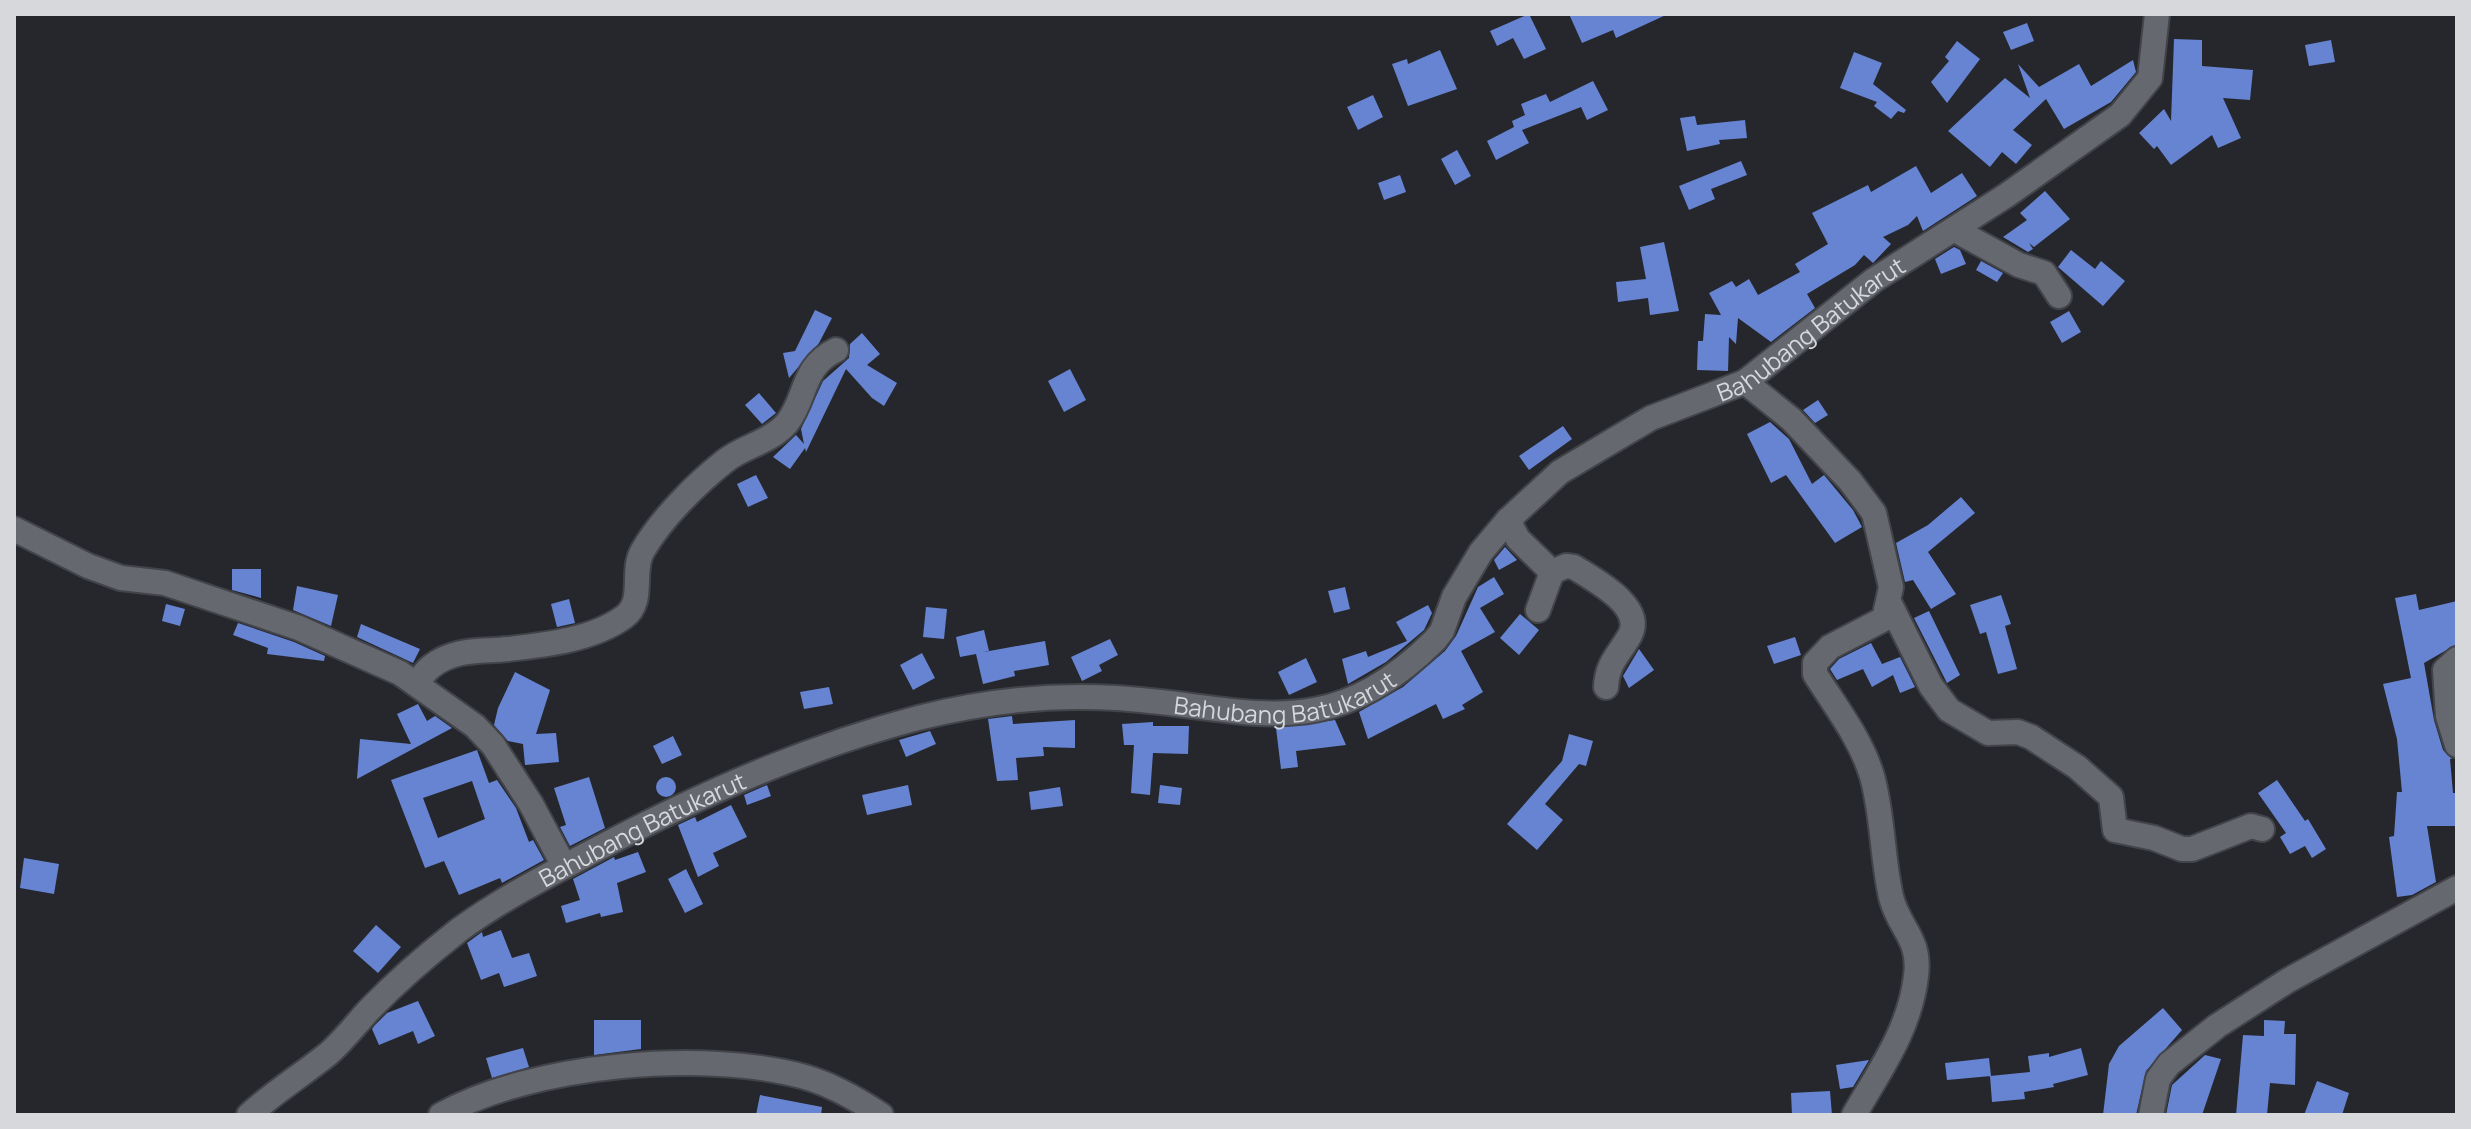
<svg xmlns="http://www.w3.org/2000/svg" width="2471" height="1129" font-family="Manrope,sans-serif">
<style>
.building{fill:#6784d2;fill-rule:evenodd}
.lines{fill:none;stroke-linecap:round;stroke-linejoin:round}
.minor-casing{stroke:#424449;stroke-width:28}
.minor{stroke:#65686f;stroke-width:24}
.labels{text-anchor:middle;dominant-baseline:central;stroke-width:8;stroke-linejoin:round;paint-order:stroke}
.street-label{font-size:24px;fill:#d6d8dc;stroke:#0f1013}
</style>
<rect width="100%" height="100%" fill="#25272d"/>
<path class="building" d="M1529 14 1546 49 1524 59 1513 38 1497 46 1490 31Z
M1569 14H1668L1616 38 1613 30 1582 43Z
M2027 23 2034 41 2011 50 2003 32Z
M2174 39 2202 40V66L2253 70 2250 100 2223 98 2241 138 2218 148 2212 135 2171 165 2157 146 2154 149 2139 133 2164 109 2171 121Z
M2331 40 2335 62 2309 66 2305 45Z
M1957 41 1980 59 1947 103 1931 82 1949 61 1945 57Z
M1440 50 1457 89 1408 106 1392 64 1407 59 1408 64Z
M1854 52 1882 63 1873 84 1906 110 1904 113 1898 111 1891 119 1874 106 1877 102 1840 88Z
M2133 60 2136 72 2111 102 2064 129 2046 99 2013 130 2032 145 2016 164 2002 152 1990 167 1948 131 2005 78 2030 98 2018 64 2039 87 2079 64 2091 86Z
M1593 81 1608 110 1587 120 1581 107 1522 130 1529 143 1496 160 1487 141 1514 127 1512 121 1525 115 1521 104 1546 94 1550 102Z
M1373 95 1383 117 1358 130 1347 107Z
M1695 116 1697 125 1745 120 1747 138 1719 140 1720 144 1687 151 1680 118Z
M1457 150 1471 176 1455 185 1441 159Z
M1741 161 1747 175 1711 189 1715 199 1689 210 1679 186Z
M1916 166 1931 193 1962 173 1977 196 1923 231 1917 216 1908 225 1883 237 1891 244 1873 263 1864 255 1855 265 1807 294 1815 308 1771 342 1738 318 1736 344 1729 337 1728 371 1697 370 1698 341H1703L1705 314 1721 315 1709 293 1732 281 1736 287 1749 279 1758 295 1800 272 1795 264 1828 244 1812 213 1868 185 1871 192Z
M1400 175 1406 192 1384 200 1378 183Z
M2045 191 2070 219 2034 247 2029 243 2033 249 2028 252 2003 237 2027 220 2020 213Z
M1664 242 1679 311 1650 315 1648 298 1618 302 1616 282 1646 279 1640 247Z
M1954 247 1960 250 1966 264 1941 274 1935 259Z
M2071 250 2095 269 2101 261 2125 281 2103 306 2058 267Z
M1981 261 2003 273 1997 282 1976 270Z
M815 310 832 318 819 343 789 378 783 353 795 351Z
M2069 311 2081 332 2062 343 2050 322Z
M862 333 880 354 867 365 897 383 884 406 872 398 846 369 806 452 805 448 790 469 773 457 796 435 804 444 801 429 823 381 849 358 850 344Z
M1070 369 1086 400 1064 412 1048 381Z
M759 393 776 413 762 424 745 405Z
M1818 400 1828 415 1815 423 1803 410Z
M1770 422 1789 439 1812 484 1824 475 1853 510 1862 527 1835 543 1786 475 1771 483 1747 434Z
M1563 426 1572 439 1529 470 1519 456Z
M756 475 768 498 748 507 737 484Z
M1961 497 1975 513 1928 552 1956 594 1931 609 1913 580 1905 582 1896 543 1928 525Z
M1505 547 1517 560 1499 570 1494 560Z
M232 569H261V598L232 590Z
M1494 577 1504 594 1480 608 1495 632 1461 651 1483 692 1462 705 1465 709 1443 719 1436 704 1368 739 1359 712 1403 687 1445 651 1456 636 1478 587Z
M297 586 338 595 331 626 293 610Z
M1345 587 1350 609 1334 613 1328 591Z
M2416 594 2419 610 2457 601V644L2424 663 2434 720 2443 750 2452 759H2450L2453 793H2457V826H2427L2436 882 2412 895 2397 897 2389 837 2394 836 2397 792H2402L2397 739 2383 684 2411 678 2395 598Z
M2001 595 2011 624 2005 626 2017 669 1998 674 1986 632 1980 634 1970 605Z
M569 599 575 623 557 627 551 604Z
M166 604 185 609 180 626 162 621Z
M1428 605 1432 613 1424 630 1386 662 1348 684 1342 659 1366 651 1368 657 1407 641 1396 622Z
M926 607 947 609 944 639 923 637Z
M1929 611 1960 675 1947 683 1914 618Z
M1520 614 1539 630 1519 655 1500 638Z
M238 623 294 642 325 656 324 661 267 654 268 648 233 635Z
M361 624 420 649 413 663 357 637Z
M984 630 989 651 984 652 1045 641 1049 665 1014 671 1015 676 983 684 976 654 960 657 956 637Z
M1795 637 1801 655 1774 664 1767 646Z
M1110 639 1118 655 1099 665 1102 671 1082 681 1071 657Z
M1871 643 1882 664 1900 657 1915 687 1900 693 1893 675 1872 687 1863 669 1837 680 1830 669 1839 659Z
M1639 649 1654 670 1629 688 1623 676Z
M922 653 935 678 913 690 900 665Z
M1306 658 1317 682 1289 695 1278 672Z
M515 672 550 690 536 734 556 733 559 762 525 765 523 744 508 741 494 725 498 708Z
M829 687 833 704 804 709 800 692Z
M418 704 427 721 435 716 452 728 357 779 360 739 411 744 397 714Z
M1012 716 1013 724 1075 720V748L1043 747 1044 756 1016 758 1018 780 997 781 988 719Z
M1335 720 1346 745 1296 751 1298 767 1281 769 1276 728Z
M1153 722V726H1189L1188 754 1153 753 1150 795 1131 793 1134 745H1124L1122 724Z
M930 731 936 744 906 757 899 740Z
M1569 734 1593 741 1586 766 1579 764 1545 804 1563 820 1537 850 1507 824 1562 761Z
M673 736 682 755 662 764 653 746Z
M477 750 489 783 497 780 516 808 529 842 533 840 544 860 502 883 500 878 459 895 444 861 425 868 391 780ZM472 781 485 819 438 838 423 798Z
M589 777 605 828 570 846 560 827 566 825 554 788Z
M656 787a10 10 0 1 1 20 0a10 10 0 1 1-20 0Z
M2277 780 2305 821 2308 819 2326 849 2312 858 2305 846 2290 854 2280 837 2286 833 2258 793Z
M767 785 771 796 747 805 744 795Z
M908 785 912 805 867 815 862 795Z
M1160 785 1182 788 1180 805 1158 803Z
M1060 787 1063 806 1031 810 1029 792Z
M731 805 747 837 713 853 719 866 698 877 678 825 695 817 697 822Z
M638 852 646 872 617 883 623 912 601 917 600 913 566 923 561 906 580 900 573 879 614 857 615 860Z
M24 858 59 864 54 894 20 888Z
M686 869 703 904 685 913 668 879Z
M376 925 401 947 378 973 353 951Z
M501 930 512 958 529 953 537 976 504 987 499 973 481 980 467 943 482 932 483 937Z
M418 1001 435 1036 418 1044 413 1031 379 1045 372 1029 375 1025 387 1013Z
M2163 1008 2182 1030 2146 1071 2136 1115H2103L2109 1064 2119 1046Z
M594 1020H641V1049L594 1055Z
M2264 1020 2285 1021 2284 1034H2296L2295 1085 2270 1083 2267 1115H2236L2243 1035 2264 1036Z
M523 1048 529 1067 492 1078 486 1058Z
M2081 1048 2088 1075 2053 1084 2054 1087 2024 1092 2025 1099 1992 1102 1990 1076 2030 1072 2028 1056 2049 1053V1057Z
M2205 1055 2221 1059 2202 1115H2166L2172 1085Z
M1989 1058 1991 1076 1947 1080 1945 1063Z
M1869 1060 1853 1087 1840 1089 1836 1065Z
M2317 1081 2349 1093 2342 1115H2304Z
M1830 1091 1832 1115H1792L1791 1093Z
M760 1095 822 1107 821 1115H756Z"/>
<g class="lines">
<defs>
<g id="minor">
<path d="M1955 230 2019 265 2044 273 2059 296"/>
<path d="M1745 382 1791 419 1850 481 1874 513 1891 587 1884 619 1830 647 1815 663V674C1835 706 1861 739 1872 776 1883 815 1882 857 1891 897 1899 929 1921 938 1916 976 1910 1029 1880 1070 1854 1115"/>
<path d="M1508 520 1518 539 1552 572 1538 610"/>
<path d="M14 529 88 566 121 578 165 583 299 628 400 673 475 726 493 745 531 804 564 866"/>
<path d="M1552 572 1566 566 1574 567C1594 580 1645 606 1630 635 1619 655 1607 663 1606 687"/>
<path d="M1889 602 1931 686 1949 710 1988 733 2018 732 2031 737 2077 767 2111 797 2115 830 2154 838 2182 849H2192L2251 826 2262 829"/>
<path d="M2457 659 2445 670 2448 716 2457 745"/>
<path d="M416 684C421 678 426 670 432 666 455 648 481 652 508 649 545 645 592 640 624 617 646 601 630 571 643 550 662 518 696 484 725 461 744 446 771 442 787 423 807 398 801 367 836 350"/>
<path id="s1" d="M249 1115C274 1092 302 1075 328 1054 343 1041 356 1024 369 1010 397 981 427 955 459 930 504 897 554 872 603 846 704 793 807 747 918 718 981 702 1051 694 1116 698 1249 706 1324 750 1435 640L1442 631 1454 597 1481 552 1508 520 1560 472 1651 418 1745 382 1874 280 2007 195 2120 115 2150 78 2157 14"/>
<path d="M441 1115C531 1064 705 1049 805 1077 833 1085 857 1099 881 1115"/>
<path d="M2151 1115 2158 1079 2169 1064 2217 1026 2287 981 2457 888"/>
</g>
</defs>
<use href="#minor" class="minor-casing"/>
<use href="#minor" class="minor"/>
</g>
<g class="labels">
<g class="street-label">
<text stroke="none"><textPath href="#s1" startOffset="1832">Bahubang Batukarut</textPath></text>
<text stroke="none"><textPath href="#s1" startOffset="1160">Bahubang Batukarut</textPath></text>
<text stroke="none"><textPath href="#s1" startOffset="490">Bahubang Batukarut</textPath></text>
</g>
</g>
<rect width="2471" height="1129" fill="none" stroke="#d6d8dc" stroke-width="32"/>
</svg>
